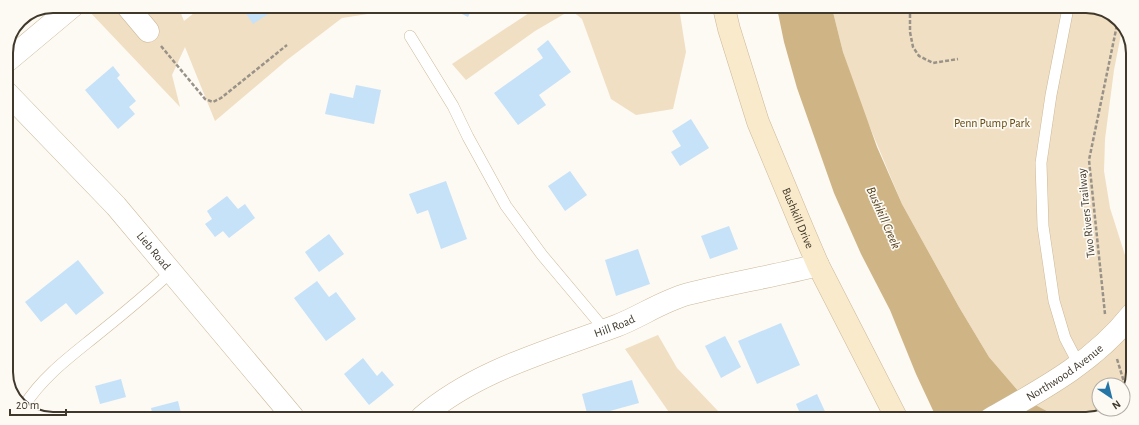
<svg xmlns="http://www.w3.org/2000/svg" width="1139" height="425" font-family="'Alegreya Sans',sans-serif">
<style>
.green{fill:#f0dfc2}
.water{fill:#cfb585}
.building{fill:#c6e2f8}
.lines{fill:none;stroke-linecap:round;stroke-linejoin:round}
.service-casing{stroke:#cbb999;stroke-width:12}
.minor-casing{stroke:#cbb999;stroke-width:23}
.tertiary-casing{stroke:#cbb999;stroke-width:23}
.secondary-casing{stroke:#cbb999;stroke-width:23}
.path{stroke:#989288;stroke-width:2.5;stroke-dasharray:4 2;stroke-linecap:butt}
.service{stroke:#fff;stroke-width:11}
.minor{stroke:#fff;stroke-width:22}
.tertiary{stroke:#fff;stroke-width:22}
.secondary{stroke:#f9eacb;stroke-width:22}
.labels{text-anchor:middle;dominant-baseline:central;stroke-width:3.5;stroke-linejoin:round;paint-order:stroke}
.park-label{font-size:12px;fill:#63480e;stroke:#fdf9f3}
.street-label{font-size:12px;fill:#3f382b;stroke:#fdf9f3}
.water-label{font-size:13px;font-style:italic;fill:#513e18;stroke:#fdf9f3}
.rim{fill:none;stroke:#3f382b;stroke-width:2}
</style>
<rect width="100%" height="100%" fill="#fdf9f3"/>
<path class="green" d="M101 6H178L184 21 203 6 412 7 342 18 287 60 215 121 185 47 172 75 180 107 87 9Z
M538 7H601L602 9 604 7 683 8 680 14 686 52 673 109 636 115 611 99 582 19 571 10 535 31 466 80 452 64Z
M832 8 1101 9 1123 24 1114 70 1105 139 1104 171 1110 208 1131 274 1130 387 1123 398V385H1099V409H1114L1086 419H1062L1026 400 989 357 959 307 902 204 861 106 843 52Z
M658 335 677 368 718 411 757 412 768 418H673L625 349Z"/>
<path class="water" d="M777 8H832L843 52 877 147 902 204 959 307 989 357 1026 400 1062 419H937L916 374 890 310 861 254 834 193 797 88 784 42Z"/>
<path class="building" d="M241 6 274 7 276 9 253 24Z
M448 7H473L468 17Z
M548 40 571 72 539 95 546 105 518 125 494 93 543 58 537 49Z
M113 66 120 75 117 78 136 101 129 107 135 114 118 129 85 90Z
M356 85 381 90 374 124 325 114 330 93 353 98Z
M691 119 709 148 680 166 671 152 681 146 672 131Z
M570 171 587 195 565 211 548 186Z
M446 181 467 239 441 249 428 210 417 214 409 194Z
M227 196 238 209 245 204 255 218 229 238 223 231 215 237 205 224 212 219 207 211Z
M729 226 738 249 710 259 701 236Z
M329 234 344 254 319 272 305 252Z
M638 249 650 284 616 296 605 260Z
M78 260 104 293 76 315 66 303 41 322 25 302Z
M317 281 329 297 336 292 356 319 326 341 294 298Z
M781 323 800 365 757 384 738 341Z
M725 336 741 367 721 378 705 346Z
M363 358 377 376 382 371 394 385 369 405 344 374Z
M121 379 126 397 100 404 95 386Z
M632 380 639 403 588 417 582 394Z
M817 394 828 418H802L796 404Z
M178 401 182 417H153L151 408Z"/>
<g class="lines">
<defs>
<path id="service" d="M1068 8 1051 95 1041 163 1043 226 1054 301 1065 338 1079 365
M410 36 453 106 468 137 506 206 542 255 605 330
M24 406C43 376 71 356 98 334 123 314 148 293 171 272"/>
<g id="minor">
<path d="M127 6 148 31"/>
<path d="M6 62 73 6"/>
<path id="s1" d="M6 92 116 206 293 417"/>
<path id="s2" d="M422 417C477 370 549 351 616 326 640 317 662 301 688 294 731 283 775 276 818 265"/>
</g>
<g id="tertiary">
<path id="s3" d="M990 419C1041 390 1094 362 1131 315"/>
</g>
<g id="secondary">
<path id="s4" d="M724 8 729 29 758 122 803 230 818 265 897 419"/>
</g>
</defs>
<use href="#service" class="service-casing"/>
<use href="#minor" class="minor-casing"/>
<use href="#tertiary" class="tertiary-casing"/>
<use href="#secondary" class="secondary-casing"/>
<path class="path" d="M910 8V32L913 47 919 56 933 63 958 59
M329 11 333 7
M161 46 205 99 213 102 221 98 287 45
M1105 314 1089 160 1118 20
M1117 359 1127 392"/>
<use href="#service" class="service"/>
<use href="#minor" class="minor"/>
<use href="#tertiary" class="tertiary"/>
<use href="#secondary" class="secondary"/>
</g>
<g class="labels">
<g class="park-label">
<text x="992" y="123">Penn Pump Park</text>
</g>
<g class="street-label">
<text transform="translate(1086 213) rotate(-96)">Two Rivers Trailway</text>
<text stroke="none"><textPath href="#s4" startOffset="223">Bushkill Drive</textPath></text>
<text stroke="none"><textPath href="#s1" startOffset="217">Lieb Road</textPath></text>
<text stroke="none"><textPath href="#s2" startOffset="214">Hill Road</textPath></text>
<text stroke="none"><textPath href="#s3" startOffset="88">Northwood Avenue</textPath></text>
</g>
<g class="water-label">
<text transform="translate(883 218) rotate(66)">Bushkill Creek</text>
</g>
</g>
<path d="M0 0H1139V425H0ZM53 13H1086A40 40 0 0 1 1126 53V372A40 40 0 0 1 1086 412H53A40 40 0 0 1 13 372V53A40 40 0 0 1 53 13Z" fill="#fdf9f3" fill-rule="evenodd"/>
<path class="rim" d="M53 13H1086A40 40 0 0 1 1126 53V372A40 40 0 0 1 1086 412H53A40 40 0 0 1 13 372V53A40 40 0 0 1 53 13Z"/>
<g transform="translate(1111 397) rotate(145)"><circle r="19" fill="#fdf9f3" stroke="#b1aca3"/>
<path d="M0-3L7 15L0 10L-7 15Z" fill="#2575a7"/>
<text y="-6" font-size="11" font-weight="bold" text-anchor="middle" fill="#3f382b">N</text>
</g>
<path d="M10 409v6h56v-6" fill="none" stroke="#3f382b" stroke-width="2"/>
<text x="16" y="409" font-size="12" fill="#3f382b" stroke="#fdf9f3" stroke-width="3" paint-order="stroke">20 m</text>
</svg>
